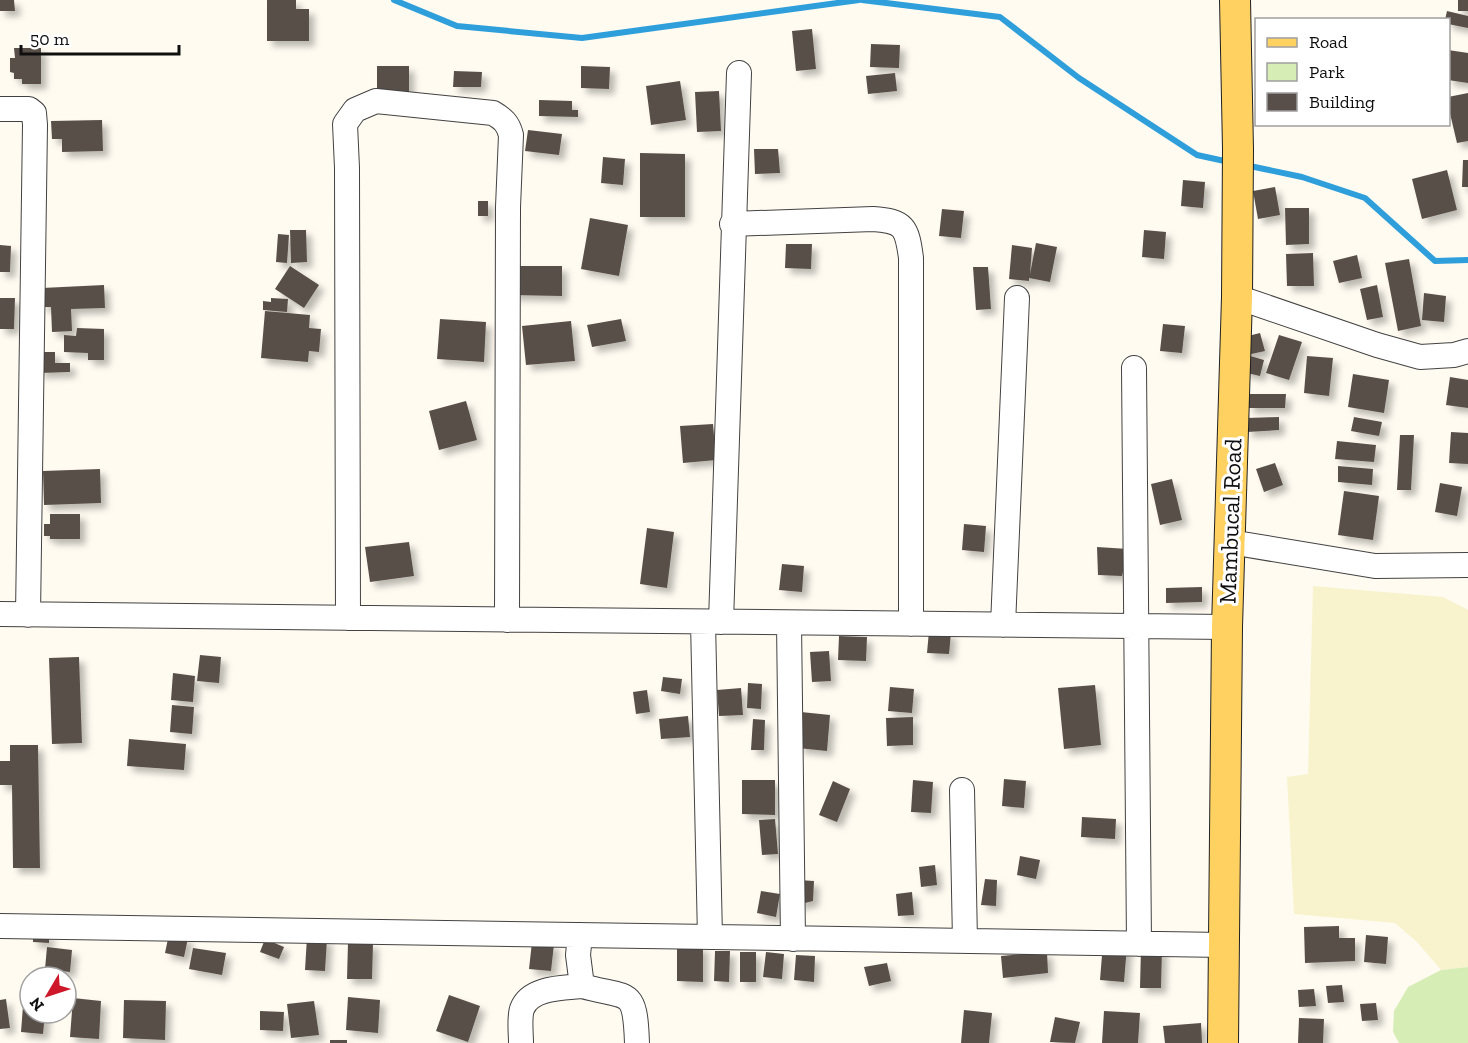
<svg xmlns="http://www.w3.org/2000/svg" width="1468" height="1043" font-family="'Zilla Slab',serif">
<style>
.farmland{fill:#f8f3cd}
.green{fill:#d6eeb5}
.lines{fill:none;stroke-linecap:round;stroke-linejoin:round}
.stream{stroke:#2f9fdb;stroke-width:6}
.building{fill:#594f4a;filter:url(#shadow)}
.minor-casing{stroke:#424242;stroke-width:26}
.major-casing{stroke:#202020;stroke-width:32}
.minor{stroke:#fff;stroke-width:24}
.major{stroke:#ffd161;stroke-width:30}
.labels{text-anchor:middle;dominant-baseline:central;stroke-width:6;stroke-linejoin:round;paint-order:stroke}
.street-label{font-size:24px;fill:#0f0f0f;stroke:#fff}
</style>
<defs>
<filter id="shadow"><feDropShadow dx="5.5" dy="5.5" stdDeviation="3" flood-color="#0004"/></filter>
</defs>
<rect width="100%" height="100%" fill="#fffbf1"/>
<path class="farmland" d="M1313 586 1443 597 1468 610V967L1441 970 1417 942 1395 923 1294 914 1287 777 1308 774Z"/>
<path class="green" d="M1468 967V1043H1399L1393 1032 1394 1011 1408 987 1441 970Z"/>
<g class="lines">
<path class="stream" d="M394 0 457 26 582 38 859 0
M862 0 1000 17 1079 78 1197 155 1229 162
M1245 165 1302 177 1365 198 1435 261 1468 260"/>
</g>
<path class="building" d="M0 0H14L15 11H0Z
M267 0H296V9H309V41H267Z
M1458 0H1468V11H1458Z
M1447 11 1468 16V28L1448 24V20H1445Z
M812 29 816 69 796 71 792 31Z
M871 44 900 45 899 68 870 67Z
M14 48H41V84H22V79H14V73L10 72V58H15Z
M1448 50 1468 53V83L1448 80Z
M377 66H409V94H377Z
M581 66 610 67 609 89 581 88Z
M454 71 482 72 481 87H453Z
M895 73 897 91 868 94 866 76Z
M680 81 686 120 651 125 646 86Z
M719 91 721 131 697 132 695 92Z
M1468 93V141L1457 143 1448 105V97Z
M539 100 572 101V110H578V117L539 116Z
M102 120 103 151 62 152V139H52L51 121Z
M528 130 562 134 559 155 525 151Z
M754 149H778L780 173 755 174Z
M640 153 685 154V217H640Z
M603 157 625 159 623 185 601 183Z
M1463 160H1468V187H1462Z
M1447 170 1457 210 1422 219 1412 179Z
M1183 180 1205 182 1203 208 1181 206Z
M1275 187 1280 215 1258 219 1253 191Z
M478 201H488V216H478Z
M1285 208H1309V244L1286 245Z
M942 209 964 211 961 238 939 236Z
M590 218 628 225 619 276 581 269Z
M290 230H306L307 262 291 263Z
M1144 230 1166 232 1164 259 1142 257Z
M278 234 289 235 287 263 276 262Z
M1036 243 1057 247 1050 282 1029 278V281L1009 279 1012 245 1032 248 1030 274Z
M786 244H812L811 269 785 268Z
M0 245 11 246 10 272H0Z
M1313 253 1314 286H1287L1286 254Z
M1357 255 1362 278 1339 283 1333 261Z
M1409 259 1421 326 1398 331 1385 263Z
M290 266 319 285 304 308 275 289Z
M511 266H562V296L511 295Z
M973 267H988L991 309 976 310Z
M104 285 105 308 71 309 72 331 52 332 51 307H42V288Z
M1377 285 1383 317 1367 320 1360 289Z
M1424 293 1446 296 1444 322 1422 320Z
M0 298H15L14 329H0Z
M271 298 288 299 287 312 263 310V301L271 302Z
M265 311 310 315 309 328 321 329 319 352 309 351 308 362 261 358Z
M440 319 486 322 484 362 437 359Z
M621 319 626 341 592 347 587 325Z
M571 321 575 361 526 365 522 326Z
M1163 324 1185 326 1182 353 1160 351Z
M77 328 104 329V360H88V353L64 352V335L76 336Z
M1260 333 1265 351 1247 355 1264 360 1260 376 1243 372 1240 338Z
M1279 335 1302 342 1289 380 1266 373Z
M39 352H55V363H70V372L39 373Z
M1307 356 1333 358 1329 396 1304 393Z
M1353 374 1389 380 1384 413 1348 407Z
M1450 377 1468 380V408L1446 405Z
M1248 394H1286L1285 408H1248Z
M466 401 477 440 439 450 429 411Z
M1279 417V430L1247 432 1246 418Z
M1354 417 1382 422 1379 436 1351 431Z
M713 424 716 460 683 463 680 426Z
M1451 432 1468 433V464L1449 463Z
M1400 435H1414L1411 490H1397Z
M1337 441 1376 445 1374 462 1335 459Z
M1275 463 1283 485 1264 492 1256 469Z
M1338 466 1373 469 1372 485 1338 482Z
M100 469 101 503 44 505 43 471Z
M1172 479 1182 520 1160 525 1151 484Z
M1440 483 1462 487 1457 516 1435 512Z
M1344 491 1379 496 1373 540 1338 535Z
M50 514H80V539H50V536H44V524H50Z
M964 524 986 526 984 552 962 550Z
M647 528 674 532 667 588 640 584Z
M409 542 414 576 370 582 365 547Z
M1097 547 1128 549 1122 576 1098 575Z
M782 564 804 566 802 592 779 590Z
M1202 587V602L1166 603V588Z
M929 631 951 633 949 654 927 653Z
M839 636 867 637 866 661 838 660Z
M829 651 831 681 812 682 810 652Z
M200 655 221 657 219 683 197 681Z
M79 657 82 743 52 744 49 658Z
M173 673 195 676 193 702 171 700Z
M663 677 682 679 680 694 661 691Z
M748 683 762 684 761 709 747 708Z
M1095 685 1101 745 1064 749 1058 688Z
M890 687 914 689 912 713 888 711Z
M741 688 743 715 719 716 717 690Z
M647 690 650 712 636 714 633 692Z
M172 705 194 707 192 734 170 732Z
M801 712 830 715 827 751 798 748Z
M688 716 690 737 661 739 659 719Z
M913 717V745L887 746 886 718Z
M753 719 765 720 764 750H751Z
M129 739 186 744 184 770 127 766Z
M10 745H38L40 868H13L12 785H0V761H10Z
M1004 779 1026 781 1024 808 1002 806Z
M742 780H775V815L742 814Z
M913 780 933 782 931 813 911 812Z
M833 781 850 789 837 822 819 815Z
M1082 817 1116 819 1115 839 1081 837Z
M775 819 778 854 762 855 759 820Z
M1020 856 1040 860 1036 879 1017 875Z
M935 865 937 885 921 887 919 867Z
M985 879 997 880 996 906 981 905Z
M798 880 814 881 813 901 797 905Z
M761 891 780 894 776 917 757 913Z
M912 892 914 915 898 916 896 894Z
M1339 926V938H1355V961L1305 963 1304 927Z
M33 933 49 934V943L33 942Z
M169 934 188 938 184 957 165 953Z
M1366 935 1388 937 1386 964 1364 962Z
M307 937 327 939 325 971 305 970Z
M265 939 284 947 279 959 260 952Z
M532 942 554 944 551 971 529 969Z
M348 943H373L372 979H347Z
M1103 943 1127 946 1124 982 1100 980Z
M677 946H703V982L677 981Z
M47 947 72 950 70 972 45 969Z
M193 948 226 953 222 975 189 969Z
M1141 948H1162L1161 988H1140Z
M715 951H730L729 982 714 981Z
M740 952H756V982H740Z
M766 952 784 954 782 979 763 977Z
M1047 952 1048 973 1003 978 1001 956Z
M796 955 815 956 814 982 794 980Z
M887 963 891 981 869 986 864 967Z
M1342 985 1344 1002 1328 1003 1326 986Z
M1314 989 1316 1006 1299 1007 1298 990Z
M449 995 480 1006 468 1042 436 1031Z
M348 997 380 1000 378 1033 346 1030Z
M73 998 101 1001 99 1039 70 1037Z
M6 999 10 1028 0 1029V1000Z
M124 1000 166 1001 165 1040 123 1038Z
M314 1001 319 1035 291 1038 287 1004Z
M1376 1003 1378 1020 1362 1021 1360 1004Z
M23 1006H30V1013H45L43 1034 21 1032Z
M964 1010 992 1013 989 1043H961Z
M260 1011 284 1012 283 1031 260 1030Z
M1104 1011 1140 1013 1138 1043H1102Z
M1055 1017 1080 1022 1075 1043 1050 1042Z
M1299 1018 1324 1019 1323 1043H1298Z
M1201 1023 1202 1043H1165L1163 1026Z
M330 1040H347V1043H330Z"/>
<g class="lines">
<defs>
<path id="minor" d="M0 109H29L34 113 35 125 28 615
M732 224 873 219C904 221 907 227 911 258V624
M1237 297 1377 345 1420 357 1454 355 1468 351
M1134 368 1139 944
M1230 542 1375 566 1468 565
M0 614 1227 627
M348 618 347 168 345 124 355 110 376 101 493 113C503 119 508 123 511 135L508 207 507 620
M703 622 710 937
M721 622 739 73
M789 623 793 939
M1003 625 1017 298
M962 790 965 941
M0 926 1224 945
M580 935 578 955 582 986C629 999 635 986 637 1043
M521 1043C521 1033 519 1018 522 1009 530 987 564 988 582 986"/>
<path id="major" d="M1223 1043 1227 627 1237 297 1238 149 1235 0"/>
</defs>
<use href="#minor" class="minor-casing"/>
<use href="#major" class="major-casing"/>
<use href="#minor" class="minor"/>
<use href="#major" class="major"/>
</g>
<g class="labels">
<g class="street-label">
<text transform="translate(1230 521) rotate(-88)">Mambucal Road</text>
</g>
</g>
<rect x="1255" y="18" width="195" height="108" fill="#ffffff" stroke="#9f9f9f" stroke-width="1.5"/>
<rect x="1267" y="38" width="30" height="9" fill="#ffd161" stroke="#9f9f9f" stroke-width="1.5"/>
<text x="1309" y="48" font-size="18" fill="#0f0f0f">Road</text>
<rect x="1267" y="63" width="30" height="18" fill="#d6eeb5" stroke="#9f9f9f" stroke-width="1.5"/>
<text x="1309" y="78" font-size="18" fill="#0f0f0f">Park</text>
<rect x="1267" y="93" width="30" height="18" fill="#594f4a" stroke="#9f9f9f" stroke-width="1.5"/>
<text x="1309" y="108" font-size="18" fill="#0f0f0f">Building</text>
<g transform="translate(48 995) rotate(231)"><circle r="28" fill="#ffffff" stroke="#9f9f9f" stroke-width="1.5"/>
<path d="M0-4.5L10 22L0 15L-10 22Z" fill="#ce1829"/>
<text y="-9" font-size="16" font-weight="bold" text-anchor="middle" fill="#0f0f0f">N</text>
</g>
<path d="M21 45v9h158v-9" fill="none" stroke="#0f0f0f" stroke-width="3"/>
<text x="30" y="45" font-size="18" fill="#0f0f0f" stroke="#ffffff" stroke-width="4.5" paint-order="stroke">50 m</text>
</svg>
